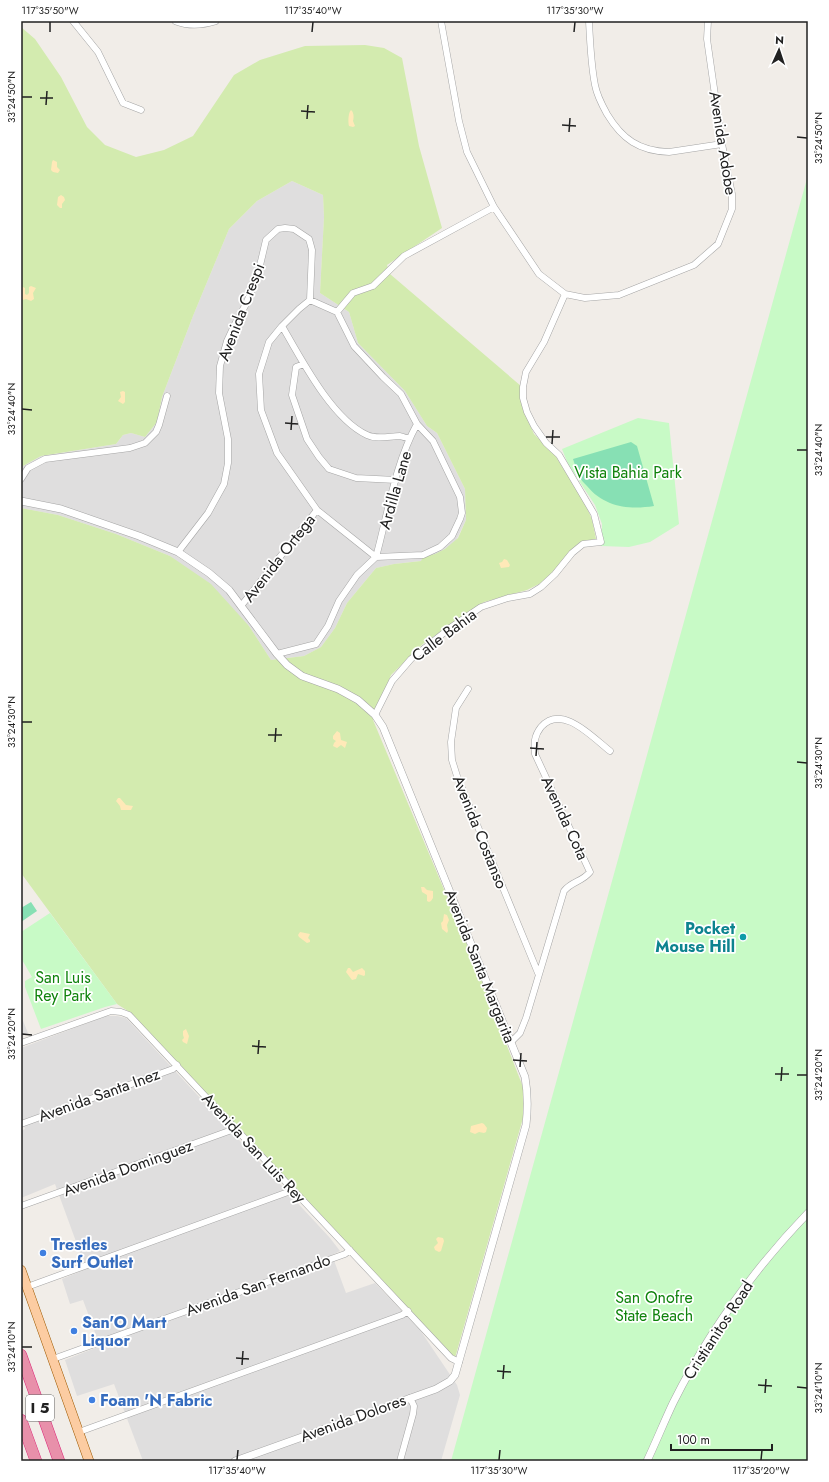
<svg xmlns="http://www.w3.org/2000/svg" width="829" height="1482" font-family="Jost,sans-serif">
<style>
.residential{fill:#dfdede}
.grass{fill:#d3ebaf}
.sand{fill:#ffe9b8}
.park{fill:#c8fac6}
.pitch{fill:#87e0b4}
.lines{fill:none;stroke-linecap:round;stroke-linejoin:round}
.minor-casing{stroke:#a5a5a5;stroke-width:7}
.tertiary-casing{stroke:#a5a5a5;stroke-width:8}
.primary-casing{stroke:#9e5900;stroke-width:10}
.motorway-casing{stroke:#dc2879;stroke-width:12}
.minor{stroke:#fff;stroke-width:6}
.tertiary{stroke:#fff;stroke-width:7}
.primary{stroke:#fccca2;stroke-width:9}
.motorway{stroke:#e890aa;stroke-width:11}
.ticks{fill:none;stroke:#212121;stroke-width:1.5}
.culture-dot{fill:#0f9aa8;stroke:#fff;stroke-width:1.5}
.shop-dot{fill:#3f7fe0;stroke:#fff;stroke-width:1.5}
.labels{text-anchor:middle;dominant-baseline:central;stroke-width:3.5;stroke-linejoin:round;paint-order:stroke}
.shield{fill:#fff;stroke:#646464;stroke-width:1}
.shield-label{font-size:15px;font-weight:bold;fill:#212121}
.street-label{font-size:16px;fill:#212121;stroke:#fff}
.park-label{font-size:16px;fill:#0f830c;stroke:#fff}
.culture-label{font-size:16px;font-weight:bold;fill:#0d838f;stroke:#fff;text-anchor:end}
.shop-label{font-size:16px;font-weight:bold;fill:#366cbe;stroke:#fff;text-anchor:start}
.neatline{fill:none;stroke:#212121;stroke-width:1.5}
.ticks-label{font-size:10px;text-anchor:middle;fill:#212121}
</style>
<rect width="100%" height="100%" fill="#f1ede8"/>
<path class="residential" d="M292 181 323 195 324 217 320 293 349 312 358 343 405 391 427 426 437 433 465 489 466 520 454 545 429 560 394 564 376 568 347 603 335 628 321 647 304 656 271 660 249 626 170 556 116 534 58 515 21 508V470L23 466 41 456 116 444 123 435 131 433 145 437 157 422 162 397 193 316 229 229 257 201Z
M21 1016 28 1033 21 1036Z
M106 1016H117L126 1018 330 1238 340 1251 332 1255 346 1293 375 1283 420 1330 457 1385 460 1395 441 1461H143L114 1384 77 1396 65 1360 100 1346 83 1300 70 1304 62 1279 86 1269 55 1184 21 1198V1131L25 1129 21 1118V1048Z"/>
<path class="grass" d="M21 27 35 39 61 77 87 127 105 145 136 157 164 150 193 136 234 75 260 60 305 46 365 45 384 48 402 58 419 146 442 228 387 265 390 274 521 386 522 407 534 434 555 455 584 502 592 519 596 539 580 542 543 582 527 590 484 602 424 643 391 675 373 720 474 961 523 1087 524 1103 523 1118 455 1358 131 1013 117 1004 21 873V508L58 515 116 534 170 556 211 584 249 626 271 660 304 656 321 647 335 628 347 603 376 568 394 564 421 561 423 557 435 554 445 549 458 538 466 520 465 489 437 433 427 426 405 391 358 343 349 312 320 293 324 217 323 195 292 181 257 201 229 229 193 316 162 397 157 422 145 437 131 433 123 435 116 444 41 456 23 466 21 470Z"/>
<path class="sand" d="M351 110C354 112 354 118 353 121L355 126 353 127 349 126C348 122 348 113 351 110Z
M53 160 57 162V167L60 170 58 173 53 172 51 170 52 162Z
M61 195 64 197 65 200 62 204V208H60L57 205 58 197Z
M31 286 36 288 33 293 34 299 31 301 26 299 23 300 21 297V289L23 287 25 288V294L27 295 29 293V287Z
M123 391 125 392V402L123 404 118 401 121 397 120 392Z
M504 559 507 560 510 565 509 567 501 568 499 563 502 562Z
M337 731 340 733 341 740 347 742 345 748 341 745 337 748 333 746 334 743 336 741 333 739V736Z
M118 798H120L126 805 133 806 131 810H121L120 806 116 801Z
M421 887H424L427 890 433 891V898L431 901 429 902 427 901V895L422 892Z
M444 914 447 915 449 920 447 925 448 931 447 933 442 929 441 923 443 921Z
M300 932 310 934 308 938 310 940V942L307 943 299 937 298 935Z
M348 968H350L353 972 362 968 365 971V975L364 976 358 974 356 979 352 980 346 972Z
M186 1029 189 1036 187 1044 183 1042 182 1040 184 1038 183 1035V1031Z
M482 1123 484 1124 487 1128 486 1132 484 1133 479 1132 475 1134 470 1132 471 1126Z
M438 1237 443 1238 444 1241 441 1251 439 1252 435 1250 434 1247 438 1243 436 1239Z"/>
<path class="park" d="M808 175V1461H451Z
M638 418 669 423 679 524 650 542 629 547 601 546 602 524 595 505 568 464 562 449Z
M50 913 117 1004 105 1007 41 1029 25 987V981L32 977 21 958V932Z"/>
<path class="pitch" d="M631 442 637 446 654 506C629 510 604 507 587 486 584 483 581 480 579 476 577 471 575 465 573 459Z
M31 902 37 911 21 922V908Z"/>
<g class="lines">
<defs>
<path id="minor" d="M73 21 98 52 123 103 141 110
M441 21 459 121 467 152 494 207 539 274 565 294 585 298 619 295 694 265 718 244 732 209V194L722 144 707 39 708 21
M589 21C590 42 591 65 595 85 597 96 602 105 607 114 622 139 639 151 669 152L722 144
M337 312 310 300 299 309 282 326 269 342 259 374 261 410 277 453 317 510 376 557
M337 312 353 293 373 286 404 256 494 207
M282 326C301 359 332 419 367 435 377 440 390 436 400 436 403 437 407 438 409 438
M304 364 296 367 292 395 307 439 319 457 329 469 356 478 396 480
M21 479 28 468 45 459 130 448 145 443 156 432 159 425 167 396
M178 552 208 513 224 484 228 463V439L219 393 220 366 227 341 235 324 246 304 257 278 266 240 278 229 285 228 294 229 309 239 312 250 310 300
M376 557C388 513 395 464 417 424
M241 606 317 510
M277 654 316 644 328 626 339 601 357 575 376 557 423 555 440 547 452 536 460 519 462 513 460 497 433 441 417 424 401 394 383 377 354 346 337 312
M468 689 456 708 451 742 452 760 457 776 538 973
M375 715 392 681 411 659 450 628 481 607 508 598 530 594 541 587 555 574 572 553 583 544 601 542 594 514 559 455 546 443 534 426 527 412 523 398V387L526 372 544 342 565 294
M511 1042 520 1033 526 1018 564 891C572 881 582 882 590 872L535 754C534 743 534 736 541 727 562 703 593 738 610 751
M21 1043 111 1011 121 1012 129 1015 451 1358 459 1362
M21 1124 173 1069 177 1065
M21 1206 229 1131 234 1127
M27 1287 288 1192 292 1188
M53 1359 345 1254 350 1250
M79 1432 402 1315 408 1311
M400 1461 413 1414 414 1406 410 1398"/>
<path id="tertiary" d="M176 21C189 26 202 25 215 21
M21 501 61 509 139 536 178 552 209 573 229 590 277 654 287 665 302 676 338 689 358 700 375 715 383 727 525 1077C528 1094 528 1108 526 1125L455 1375 450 1381 436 1389 235 1461
M647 1461C656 1442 664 1422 673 1403 708 1333 754 1269 808 1213"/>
<path id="primary" d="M21 1270 89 1461"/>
<path id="motorway" d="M21 1355 59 1461
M21 1420 36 1461"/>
</defs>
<use href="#minor" class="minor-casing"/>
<use href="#tertiary" class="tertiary-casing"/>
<use href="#primary" class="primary-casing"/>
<use href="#motorway" class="motorway-casing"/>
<use href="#minor" class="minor"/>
<use href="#tertiary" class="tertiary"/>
<use href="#primary" class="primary"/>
<use href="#motorway" class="motorway"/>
</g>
<path class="ticks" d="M50 32V22M312 32 313 22M574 32 575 22M22 97H32M40 98H53M46 105 47 91M301 111 315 112M307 119 308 105M562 125 576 126M569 132 570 118M797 137 807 138M22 409 32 410M285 423 298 424M291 430 292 416M546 437H560M552 444 553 430M797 450H807M22 722H32M268 735H282M275 742 276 728M530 748 544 749M536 756 537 742M797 762 807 763M22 1034 32 1035M252 1046 266 1047M258 1054 259 1040M513 1060 527 1061M520 1067 521 1053M775 1074H789M797 1075H807M781 1081 782 1067M22 1347H32M236 1358 249 1359M242 1365 243 1351M497 1371 511 1372M503 1379 504 1365M758 1385 772 1386M797 1387 807 1388M765 1393 766 1379M237 1460 238 1450M499 1460 500 1450M761 1460 762 1450"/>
<circle class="culture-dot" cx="743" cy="937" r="4"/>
<g class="shop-dot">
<circle cx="43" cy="1253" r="4"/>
<circle cx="74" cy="1331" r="4"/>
<circle cx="92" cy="1400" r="4"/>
</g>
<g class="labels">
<rect class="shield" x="26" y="1395" width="28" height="26" rx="3"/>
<g class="shield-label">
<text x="40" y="1408">I 5</text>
</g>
<g class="street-label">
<text transform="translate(723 143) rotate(81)">Avenida Adobe</text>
<text transform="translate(241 312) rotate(-69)">Avenida Crespi</text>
<text transform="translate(395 490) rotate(-74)">Ardilla Lane</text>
<text transform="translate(279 558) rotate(-52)">Avenida Ortega</text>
<text transform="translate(444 635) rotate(-37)">Calle Bahia</text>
<text transform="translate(565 818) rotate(65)">Avenida Cota</text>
<text transform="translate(480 832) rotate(68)">Avenida Costanso</text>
<text transform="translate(480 966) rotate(68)">Avenida Santa Margarita</text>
<text transform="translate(99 1095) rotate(-20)">Avenida Santa Inez</text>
<text transform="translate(254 1148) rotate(47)">Avenida San Luis Rey</text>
<text transform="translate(128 1168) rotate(-20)">Avenida Dominguez</text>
<text transform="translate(258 1285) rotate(-20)">Avenida San Fernando</text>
<text transform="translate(718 1330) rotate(-57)">Cristianitos Road</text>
<text transform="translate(353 1418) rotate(-20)">Avenida Dolores</text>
</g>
<g class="park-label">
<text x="628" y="472">Vista Bahia Park</text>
<text x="63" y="977">San Luis<tspan x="63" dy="18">Rey Park</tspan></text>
<text x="654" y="1297">San Onofre<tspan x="654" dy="18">State Beach</tspan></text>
</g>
<g class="culture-label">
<text x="735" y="928">Pocket<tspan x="735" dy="18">Mouse Hill</tspan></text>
</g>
<g class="shop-label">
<text x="51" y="1244">Trestles<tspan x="51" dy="18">Surf Outlet</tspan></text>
<text x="82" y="1322">San'O Mart<tspan x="82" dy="18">Liquor</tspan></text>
<text x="100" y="1400">Foam 'N Fabric</text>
</g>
</g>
<rect width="829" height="1482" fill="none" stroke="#ffffff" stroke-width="44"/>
<g transform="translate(779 50) rotate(3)" stroke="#ffffff" stroke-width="3" paint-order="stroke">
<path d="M0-3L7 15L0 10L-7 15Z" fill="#212121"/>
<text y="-6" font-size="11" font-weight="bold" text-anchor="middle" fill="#212121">N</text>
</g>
<path d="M671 1444v6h101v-6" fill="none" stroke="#212121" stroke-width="2"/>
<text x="677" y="1444" font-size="12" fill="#212121" stroke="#ffffff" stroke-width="3" paint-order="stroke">100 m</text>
<rect x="22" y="22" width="785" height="1438" class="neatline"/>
<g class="ticks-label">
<text x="50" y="14">117°35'50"W</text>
<text x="313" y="14">117°35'40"W</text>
<text x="575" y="14">117°35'30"W</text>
<text transform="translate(11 97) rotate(-90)" y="4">33°24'50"N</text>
<text transform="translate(818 138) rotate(-90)" y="4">33°24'50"N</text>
<text transform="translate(11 409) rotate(-90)" y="4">33°24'40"N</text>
<text transform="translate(818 450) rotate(-90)" y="4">33°24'40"N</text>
<text transform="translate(11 722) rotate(-90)" y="4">33°24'30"N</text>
<text transform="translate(818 763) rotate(-90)" y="4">33°24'30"N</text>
<text transform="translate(11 1034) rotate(-90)" y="4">33°24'20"N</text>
<text transform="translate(818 1075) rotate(-90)" y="4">33°24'20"N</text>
<text transform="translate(11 1347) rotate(-90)" y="4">33°24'10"N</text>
<text transform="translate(818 1388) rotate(-90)" y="4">33°24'10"N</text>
<text x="237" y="1474">117°35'40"W</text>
<text x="499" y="1474">117°35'30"W</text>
<text x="761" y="1474">117°35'20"W</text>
</g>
</svg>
